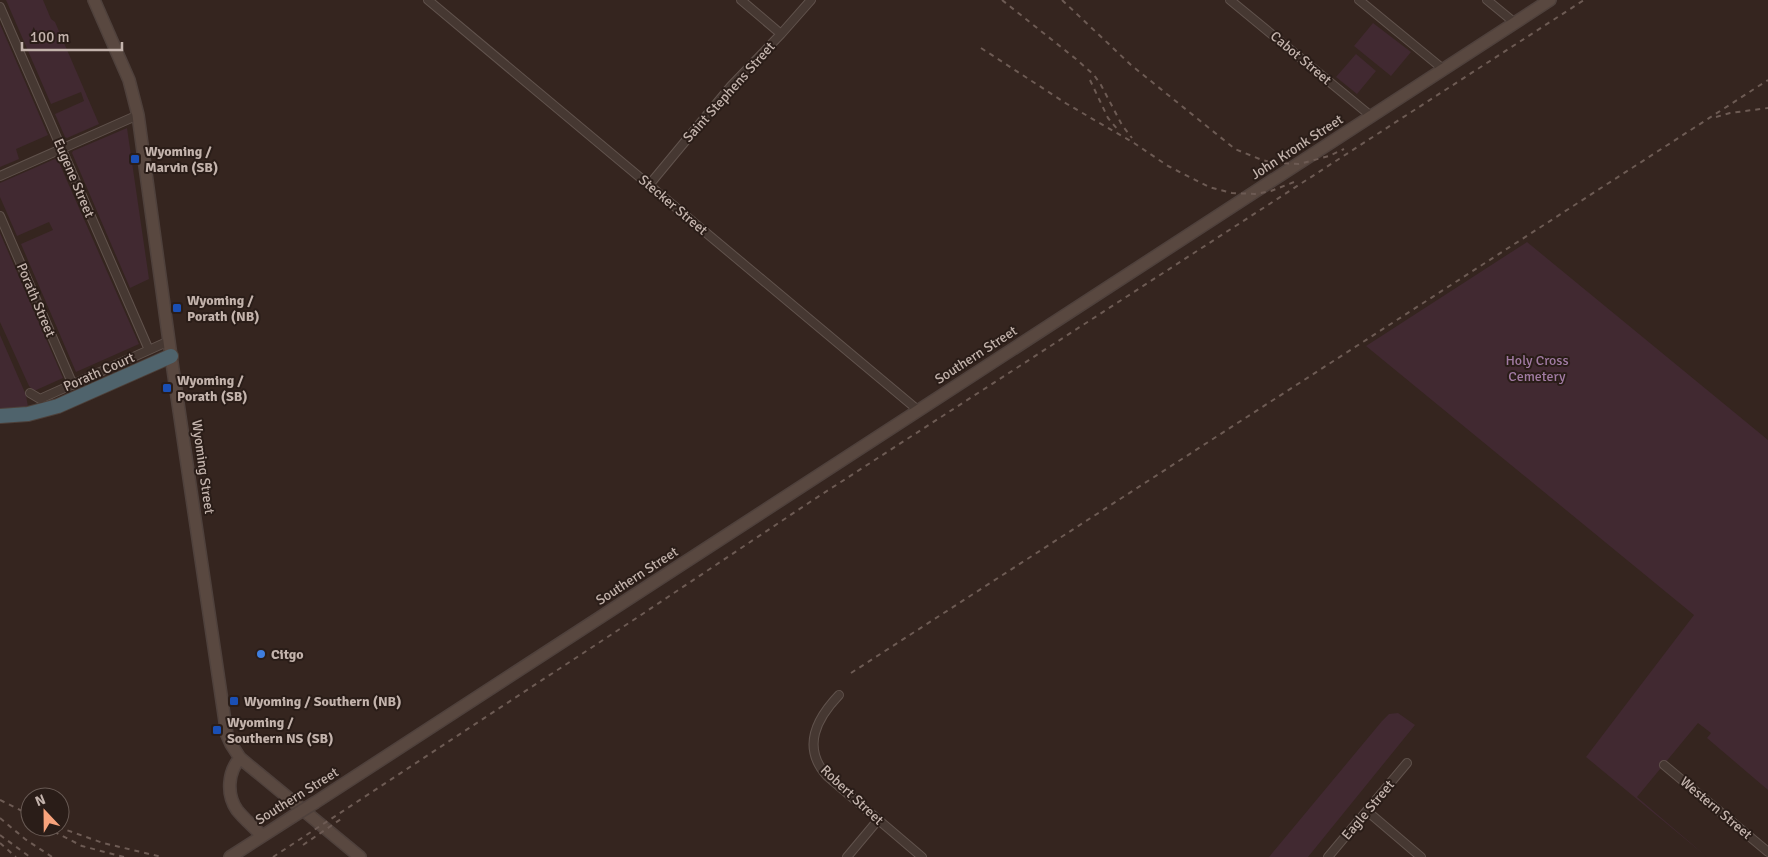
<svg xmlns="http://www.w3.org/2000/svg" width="1768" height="857" font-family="Signika,sans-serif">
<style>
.green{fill:#412931}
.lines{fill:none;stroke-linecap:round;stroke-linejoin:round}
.street-casing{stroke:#61534d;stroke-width:10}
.secondary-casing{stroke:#4f413c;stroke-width:14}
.highway-casing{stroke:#4d403a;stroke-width:16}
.street{stroke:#463832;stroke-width:8}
.secondary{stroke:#594840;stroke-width:11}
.highway{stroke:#4f636c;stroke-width:14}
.rail{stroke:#6d5b54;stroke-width:2;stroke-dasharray:5 5;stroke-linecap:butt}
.secondary-bridge-casing{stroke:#4f413c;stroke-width:14;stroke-linecap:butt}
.secondary-bridge{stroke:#594840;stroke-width:11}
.transit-dot{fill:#1a4fb4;stroke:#2a1d18;stroke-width:2}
.shop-dot{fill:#3f7fe0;stroke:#2a1d18;stroke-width:2}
.labels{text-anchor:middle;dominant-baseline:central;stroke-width:4;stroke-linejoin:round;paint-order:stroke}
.street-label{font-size:14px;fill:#c3b3ac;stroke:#2a1d18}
.poi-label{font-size:14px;font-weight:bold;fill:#c3b3ac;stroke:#2a1d18;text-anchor:start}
.park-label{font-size:14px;fill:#a17ba3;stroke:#2a1d18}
</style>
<rect width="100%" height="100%" fill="#35251f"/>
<path class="green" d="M6 0H43L51 19 55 22 99 124 67 138 65 137 55 114 84 101 81 92 51 104Z
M1373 23 1411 52 1391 76 1354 46Z
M0 24 48 135 16 149 19 159 0 167Z
M1356 54 1376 71 1357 94 1336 77Z
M127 128 149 279 130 288 72 153 73 151Z
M57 158 139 344 76 372 21 244 53 230 49 222 17 236 0 197V183Z
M0 233 63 378 34 391 29 386 0 322Z
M1527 242 1768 440V790L1707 738 1711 733 1698 723 1637 797 1707 857 1586 757 1694 615 1366 346Z
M0 335 26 395 28 407 0 411Z
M1398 713 1415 725 1308 857H1269L1382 721 1389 714Z"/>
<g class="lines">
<defs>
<path id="street" d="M428 0 919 411
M741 0 781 34
M1230 0 1371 116
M1359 0 1443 69
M1487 0 1515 23
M0 7 149 350
M0 176 138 115
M649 185 731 86 781 34 811 0
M0 216 73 385
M30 393 40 399 169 341
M839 695C817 718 801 747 827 776L922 857
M1664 765 1768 852
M1367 811 1421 857
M847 857 878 820
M1328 857 1407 763"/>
<path id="secondary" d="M94 0 129 80 138 115 171 356 227 735 231 744 240 758 360 857
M240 758C228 772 226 794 237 810 244 819 254 827 262 836
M316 802 1550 0
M230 857 292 817"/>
<path id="highway" d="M0 416 28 414 58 406 171 356"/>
</defs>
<use href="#street" class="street-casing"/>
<use href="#secondary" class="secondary-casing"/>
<use href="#highway" class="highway-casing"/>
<use href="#street" class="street"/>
<use href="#secondary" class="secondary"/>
<use href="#highway" class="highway"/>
<path class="rail" d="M1002 0 1076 59 1094 75 1101 85 1122 125 1132 138
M1062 0 1131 65 1235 149 1262 160 1275 163 1299 164 1329 156 1344 149
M981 48 1067 104 1134 143 1168 166 1209 187 1232 193 1255 194 1271 191 1294 182
M1090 80 1108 118 1118 130
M1716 117 1730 113 1768 108
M851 673 1768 80
M0 800 30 815
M0 818 25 839 52 857
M45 827 82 846 124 857
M58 827 103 843 162 857
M0 835 30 857
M0 843 16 857
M303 845 344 817
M273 857 635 619 810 502 1584 0"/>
<defs>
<path id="secondary-bridge" d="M292 817 316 802"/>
</defs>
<use href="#secondary-bridge" class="secondary-bridge-casing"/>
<use href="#secondary-bridge" class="secondary-bridge"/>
</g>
<g class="transit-dot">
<rect x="130" y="154" width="10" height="10" rx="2.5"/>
<rect x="172" y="303" width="10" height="10" rx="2.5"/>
<rect x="162" y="383" width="10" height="10" rx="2.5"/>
<rect x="229" y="696" width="10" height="10" rx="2.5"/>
<rect x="212" y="725" width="10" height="10" rx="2.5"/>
</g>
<circle class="shop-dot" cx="261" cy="654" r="5"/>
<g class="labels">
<g class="street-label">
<text transform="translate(1301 58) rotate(40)">Cabot Street</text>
<text transform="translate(729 92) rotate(-48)">Saint Stephens Street</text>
<text transform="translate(1297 147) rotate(-33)">John Kronk Street</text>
<text transform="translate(74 178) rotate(67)">Eugene Street</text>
<text transform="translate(673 205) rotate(40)">Stecker Street</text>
<text transform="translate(36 300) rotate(67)">Porath Street</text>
<text transform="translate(976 355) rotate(-33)">Southern Street</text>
<text transform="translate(99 372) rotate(-24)">Porath Court</text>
<text transform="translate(203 467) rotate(82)">Wyoming Street</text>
<text transform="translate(637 576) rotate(-33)">Southern Street</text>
<text transform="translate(852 795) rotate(43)">Robert Street</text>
<text transform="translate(297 796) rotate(-32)">Southern Street</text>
<text transform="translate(1716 808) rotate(40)">Western Street</text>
<text transform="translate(1368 810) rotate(-50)">Eagle Street</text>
</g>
<g class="poi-label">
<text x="145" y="151">Wyoming /<tspan x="145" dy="16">Marvin (SB)</tspan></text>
<text x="187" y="300">Wyoming /<tspan x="187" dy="16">Porath (NB)</tspan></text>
<text x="177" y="380">Wyoming /<tspan x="177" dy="16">Porath (SB)</tspan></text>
<text x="271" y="654">Citgo</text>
<text x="244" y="701">Wyoming / Southern (NB)</text>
<text x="227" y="722">Wyoming /<tspan x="227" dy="16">Southern NS (SB)</tspan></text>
</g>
<g class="park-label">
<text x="1537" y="360">Holy Cross<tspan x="1537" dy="16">Cemetery</tspan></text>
</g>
</g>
<g transform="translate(45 812) rotate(338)"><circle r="24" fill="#2a1d18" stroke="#675953"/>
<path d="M0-4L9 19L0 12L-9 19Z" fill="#f8a37c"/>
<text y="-8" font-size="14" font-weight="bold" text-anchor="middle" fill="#c3b3ac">N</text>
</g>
<path d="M22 42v8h100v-8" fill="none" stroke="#c3b3ac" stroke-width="2.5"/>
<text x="30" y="42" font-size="15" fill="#c3b3ac" stroke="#2a1d18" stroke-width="4" paint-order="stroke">100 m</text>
</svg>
